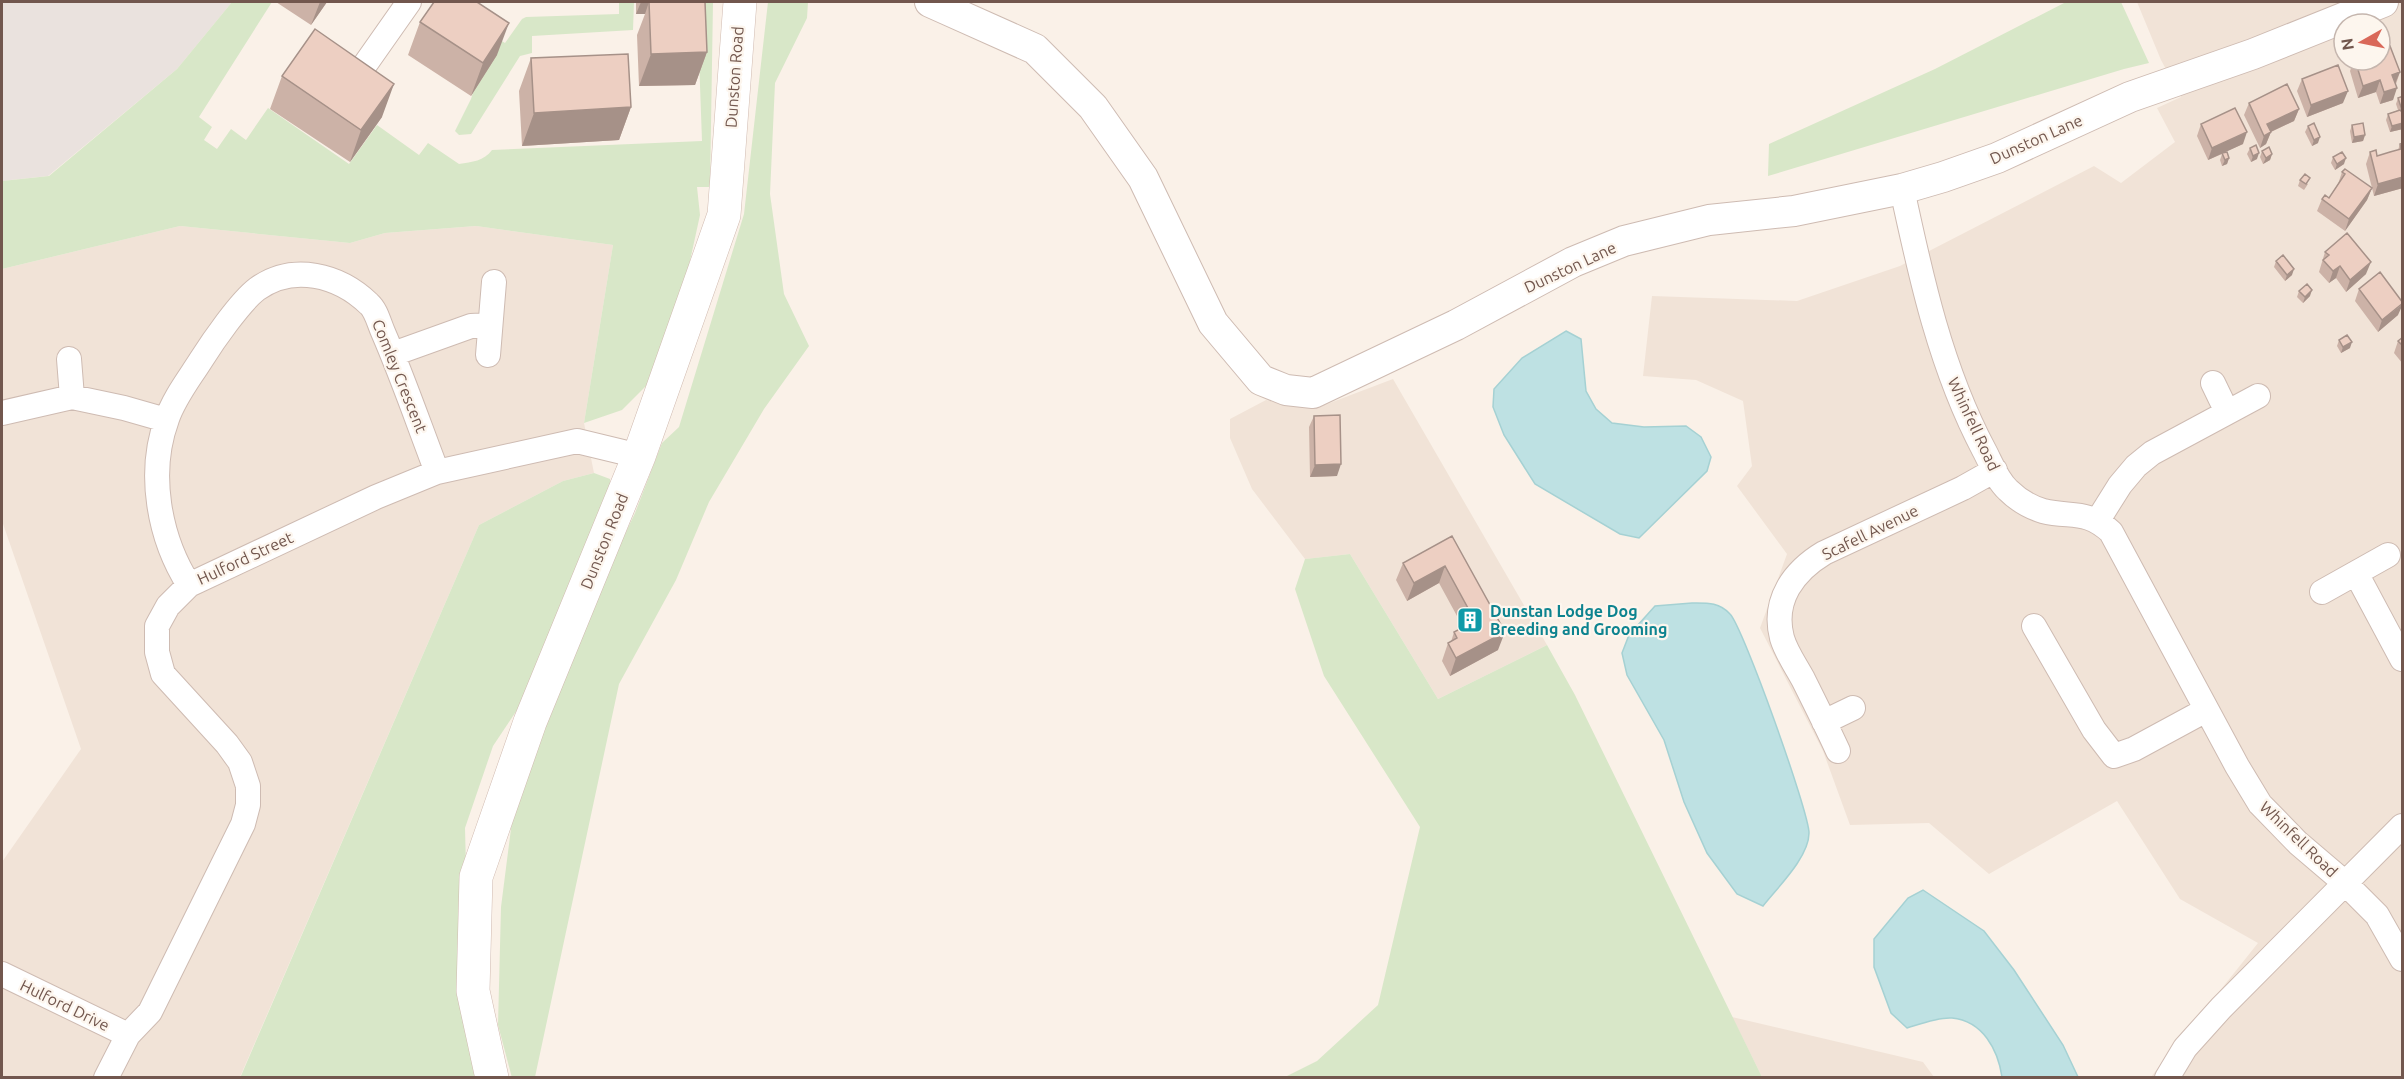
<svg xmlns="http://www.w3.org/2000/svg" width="2404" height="1079" font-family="Ubuntu,sans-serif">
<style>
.residential{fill:#f1e3d7;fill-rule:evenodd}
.industrial{fill:#eae2de}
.green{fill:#d8e7c8}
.water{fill:#bee1e3;stroke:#a5d1d3;stroke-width:1.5}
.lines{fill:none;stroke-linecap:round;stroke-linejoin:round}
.minor-casing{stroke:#cebbb2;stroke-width:26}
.tertiary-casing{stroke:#cebbb2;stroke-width:32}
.secondary-casing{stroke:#d0bab0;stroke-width:34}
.minor{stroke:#fff;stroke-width:24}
.tertiary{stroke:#fff;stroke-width:30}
.secondary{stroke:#fff;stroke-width:33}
.wall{fill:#ccb2a7}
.shaded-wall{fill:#a69188}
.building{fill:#edcfc2;stroke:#a69188;stroke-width:1.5}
.labels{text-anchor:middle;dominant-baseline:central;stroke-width:4.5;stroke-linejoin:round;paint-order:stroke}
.street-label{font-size:16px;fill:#72574e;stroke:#fdf6ee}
.culture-label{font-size:16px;font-weight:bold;fill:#0d838f;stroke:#fdf6ee;text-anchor:start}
</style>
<rect width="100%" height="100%" fill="#faf1e8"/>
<path class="residential" d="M2137 2H2402V1077H2151L2258 943 2180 899 2117 801 1989 874 1929 823 1850 825 1823 751 1760 628 1787 554 1737 486 1752 466 1743 401 1696 380 1643 376 1652 296 1797 301 1900 266 2094 166 2121 183 2175 142 2157 108 2181 97 2161 60ZM2344 24H2380V60H2344Z
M180 226 350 243 385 233 476 226 613 245 584 423 594 473 563 481 479 525 240 1077H2V862L81 749 2 521V269Z
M1393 379 1547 645 1438 699 1350 554 1305 559 1252 489 1230 438V419L1266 400 1314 409Z
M1732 1017 1923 1062 1934 1077H1762Z"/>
<path class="industrial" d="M2 2H232L177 69 48 176 2 181Z"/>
<path class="green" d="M232 2H272L199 117 212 127 204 140 217 149 231 129 246 140 268 108 349 164 377 125 419 155 428 143 459 164C472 162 484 161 492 150L702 141 697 2H713L710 187H697L700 215 683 293 649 383 622 410 584 423 613 245 476 226 385 233 350 243 180 226 2 269V181L49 176 177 69Z
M619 2H634L633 30 532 36V53L520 56 471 134 459 135 455 131 471 99 491 34 505 43 522 19 526 17 619 14Z
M768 2H808L807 18 775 83 770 194 784 294 809 346 764 409 709 502 676 580 619 684 535 1077 512 1078 498 1025 501 907 513 813 545 701 635 513 662 443 679 427 744 214Z
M2066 2H2121L2149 63 2124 69 1768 176 1769 144 1935 69Z
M594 473 610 479V505L543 671 493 746 465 828 467 906 476 1077 240 1078 479 525 563 481Z
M1350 554 1438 699 1547 645 1575 695 1762 1077H1285L1317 1061 1378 1005 1420 827 1324 676 1295 589 1305 559Z"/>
<path class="water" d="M1566 331 1581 339 1586 391 1596 409 1612 423 1644 427 1686 426 1701 437 1711 457 1707 471 1639 538 1620 534 1535 484 1504 435 1493 407 1494 389 1522 358Z
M1692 603C1707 603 1719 602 1730 614 1743 627 1809 812 1809 833 1809 857 1778 887 1763 906L1737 894 1707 853 1684 802 1664 740 1627 675 1622 653 1629 635 1655 606Z
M1923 890 1984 931 2014 970 2063 1045 2078 1077H2002C1998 1050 1983 1021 1952 1018 1938 1017 1920 1024 1907 1028L1891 1013 1874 967V939L1908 898Z"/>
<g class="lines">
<defs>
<path id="minor" d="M357 76 409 2
M1902 189C1921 278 1941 369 1984 450 1991 463 1997 480 2008 490 2017 499 2030 507 2043 511 2072 518 2086 509 2111 532L2237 766 2260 804 2298 843 2345 883 2377 915 2402 959
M393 354 471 326 490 325
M488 355 494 282
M69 359 72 397
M2213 383 2227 412
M2 413 72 397 124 408 166 420
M2098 520 2120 485 2136 466 2152 453 2258 396
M2356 573 2402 659
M189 585C159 538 147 473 167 419 174 398 189 379 201 360 213 341 240 302 257 289 293 263 339 275 369 304 376 310 379 323 383 332 403 378 419 425 437 472
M2322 592 2388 555
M2034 626 2094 730 2114 756 2134 749 2206 710
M1824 722 1853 708
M1838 751C1827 727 1815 703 1803 679 1796 666 1786 652 1782 638 1772 600 1794 571 1824 553L1963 488 1995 470
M2 974 128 1035
M106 1078 128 1035 150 1012 243 824 248 805V786L240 762 227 744 163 674 157 652V626L168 606 189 585 376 497 437 472 577 441 639 456
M2167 1078 2185 1048 2221 1008 2402 826"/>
<path id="tertiary" d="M930 2 1035 49 1093 107 1143 178 1213 323 1261 380 1286 390 1313 393 1456 325 1573 262 1624 241 1709 220 1794 211 1902 189 1943 177 1997 158 2130 97 2253 54 2383 2"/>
<path id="secondary" d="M492 1078 473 991 476 877 530 722 639 456 724 215 740 2"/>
</defs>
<use href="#minor" class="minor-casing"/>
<use href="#tertiary" class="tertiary-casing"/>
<use href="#secondary" class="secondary-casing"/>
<use href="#minor" class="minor"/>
<use href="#tertiary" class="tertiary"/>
<use href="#secondary" class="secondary"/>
</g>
<path class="wall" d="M276 2H327L311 25Z
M636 2H705L707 52 695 85 639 86 637 35 645 14H636Z
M420 22 497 55 471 96 408 55Z
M531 58 631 107 619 140 522 146 519 91Z
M2354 60H2380L2400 72 2396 84 2393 100 2380 104 2376 92 2358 98 2350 71Z
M282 76 382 117 350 162 270 109Z
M2302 79 2343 103 2307 117 2297 91Z
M2403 96V129L2390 132 2386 120 2388 114 2398 110 2396 104 2398 98Z
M2249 103 2299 109 2294 121 2271 132 2266 144 2260 148 2244 115Z
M2201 124 2243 144 2225 152 2229 158 2227 164 2222 166 2220 160 2222 154 2208 160 2197 136Z
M2352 125 2365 135 2363 141 2352 143 2350 131Z
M2308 126 2318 143 2312 146 2305 132Z
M2403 143V188L2374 196 2366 164 2370 152 2377 156 2398 150 2400 144Z
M2250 148 2257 159 2251 162 2247 154Z
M2262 151 2272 154 2270 160 2263 164 2260 157Z
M2333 157 2344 164 2335 170 2331 163Z
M2342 172 2372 188 2367 200 2345 231 2317 211 2322 199 2329 198 2338 184Z
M2300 180 2308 184 2304 190 2298 186Z
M2325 252 2366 274 2346 292 2336 278 2329 283 2319 272Z
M2276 261 2292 275 2285 281 2274 267Z
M2359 289 2398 315 2378 332 2355 301Z
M2299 291 2310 296 2303 303 2297 297Z
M2403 337V364L2394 353 2398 341Z
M2339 340 2350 348 2341 353 2337 346Z
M1314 416 1337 476 1310 477 1309 427Z
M1452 536 1498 650 1450 676 1442 661 1448 643 1451 642 1454 632 1463 627 1439 583 1407 601 1396 580 1403 563Z"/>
<path class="shaded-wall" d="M320 2H327L311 25Z
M641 2H697H649L645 14H636Z
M509 23 497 55 471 96 483 63Z
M707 52 695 85 639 86 651 54Z
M2400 72 2395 84 2392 75Z
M2380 80 2376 92 2358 98 2363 86Z
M394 84 382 117 350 162 361 130Z
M2397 88 2393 100 2380 104 2384 92Z
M2348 91 2343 103 2307 117 2311 105Z
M631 107 619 140 522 146 534 113Z
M2299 109 2294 121 2264 135 2267 124Z
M2403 123V129L2390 132 2392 126Z
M2247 132 2243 144 2208 160 2212 148Z
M2271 132 2266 144 2260 148 2264 136Z
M2365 135 2363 141 2352 143 2354 137Z
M2320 137 2318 143 2312 146 2314 140Z
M2259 153 2257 159 2251 162 2253 156Z
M2272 154 2270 160 2263 164 2266 158Z
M2229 158 2227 164 2222 166 2225 160Z
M2346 158 2344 164 2335 170 2337 164Z
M2403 177V188L2374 196 2378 184Z
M2372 188 2367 200 2345 231 2349 219Z
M2371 262 2366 274 2346 292 2350 280Z
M2340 266 2336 278 2329 283 2333 271Z
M2294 269 2292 275 2285 281 2287 275Z
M2312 290 2310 296 2303 303 2305 297Z
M2403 304 2398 315 2378 332 2382 320Z
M2352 342 2350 348 2341 353 2343 347Z
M1341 464 1337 476 1310 477 1315 465Z
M1445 566 1439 583 1407 601 1414 583Z
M1505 632 1498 650 1450 676 1456 658Z"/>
<path class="building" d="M434 2H477L509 23 483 63 420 22Z
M649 2H705L707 52 651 54Z
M315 29 394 84 361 130 282 76Z
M2390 46 2400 72 2392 75 2397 88 2384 92 2380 80 2363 86 2355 60H2380V50Z
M628 54 631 107 534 113 531 58Z
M2338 65 2348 91 2311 105 2302 79Z
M2287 84 2299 109 2267 124 2271 132 2264 136 2249 103Z
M2403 96V113L2398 98Z
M2235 108 2247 132 2212 148 2201 124Z
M2400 110 2403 113V123L2392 126 2388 114Z
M2314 123 2320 137 2314 140 2308 126Z
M2363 123 2365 135 2354 137 2352 125Z
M2403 143V177L2378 184 2370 152 2376 150 2377 156 2390 152 2401 149 2400 144Z
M2256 145 2259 153 2253 156 2250 148Z
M2269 147 2272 154 2266 158 2262 151Z
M2227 152 2229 158 2225 160 2222 153Z
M2342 152 2346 158 2337 164 2333 157Z
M2345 169 2372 188 2349 219 2322 199 2325 195 2329 198 2345 174 2342 172Z
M2305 174 2310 178 2306 184 2300 180Z
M2347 233 2371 262 2350 280 2340 266 2333 271 2323 260 2329 255 2325 252Z
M2283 255 2294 269 2287 275 2276 261Z
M2380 272 2403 303 2382 320 2359 289Z
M2307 284 2312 290 2305 297 2299 291Z
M2347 335 2352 342 2343 347 2339 340Z
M2403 337V346L2398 341Z
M1340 415 1341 464 1315 465 1314 416Z
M1452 536 1505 632 1456 658 1448 643 1457 638 1454 632 1475 621 1445 566 1414 583 1403 563Z"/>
<defs>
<symbol id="building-square" viewBox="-11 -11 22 22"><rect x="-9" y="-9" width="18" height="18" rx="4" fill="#0f9aa8" stroke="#fdf6ee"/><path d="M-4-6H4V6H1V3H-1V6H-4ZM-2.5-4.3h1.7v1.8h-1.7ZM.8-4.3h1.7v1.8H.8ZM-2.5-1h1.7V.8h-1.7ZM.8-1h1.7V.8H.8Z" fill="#fff"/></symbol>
</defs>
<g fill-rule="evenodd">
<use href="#building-square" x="1455" y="605" width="30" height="30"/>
</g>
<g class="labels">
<g class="street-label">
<text transform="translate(734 77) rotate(-86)">Dunston Road</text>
<text transform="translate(2036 139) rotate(-24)">Dunston Lane</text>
<text transform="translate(1570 267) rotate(-25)">Dunston Lane</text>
<text transform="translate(400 376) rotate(68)">Comley Crescent</text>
<text transform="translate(1974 424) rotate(65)">Whinfell Road</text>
<text transform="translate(1870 532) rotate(-26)">Scafell Avenue</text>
<text transform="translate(604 541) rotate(-68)">Dunston Road</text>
<text transform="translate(245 558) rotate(-25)">Hulford Street</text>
<text transform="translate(2299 839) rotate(44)">Whinfell Road</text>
<text transform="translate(65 1005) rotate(26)">Hulford Drive</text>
</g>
<g class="culture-label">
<text x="1490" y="611">Dunstan Lodge Dog<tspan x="1490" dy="18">Breeding and Grooming</tspan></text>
</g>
</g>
<rect width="2404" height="1079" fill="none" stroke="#72574e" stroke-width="6"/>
<g transform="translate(2362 42) rotate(261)"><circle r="28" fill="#fdf6ee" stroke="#c5b6ae" stroke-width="1.5"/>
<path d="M0-4.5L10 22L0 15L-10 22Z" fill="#d96859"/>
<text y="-9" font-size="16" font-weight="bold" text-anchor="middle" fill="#72574e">N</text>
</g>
</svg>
